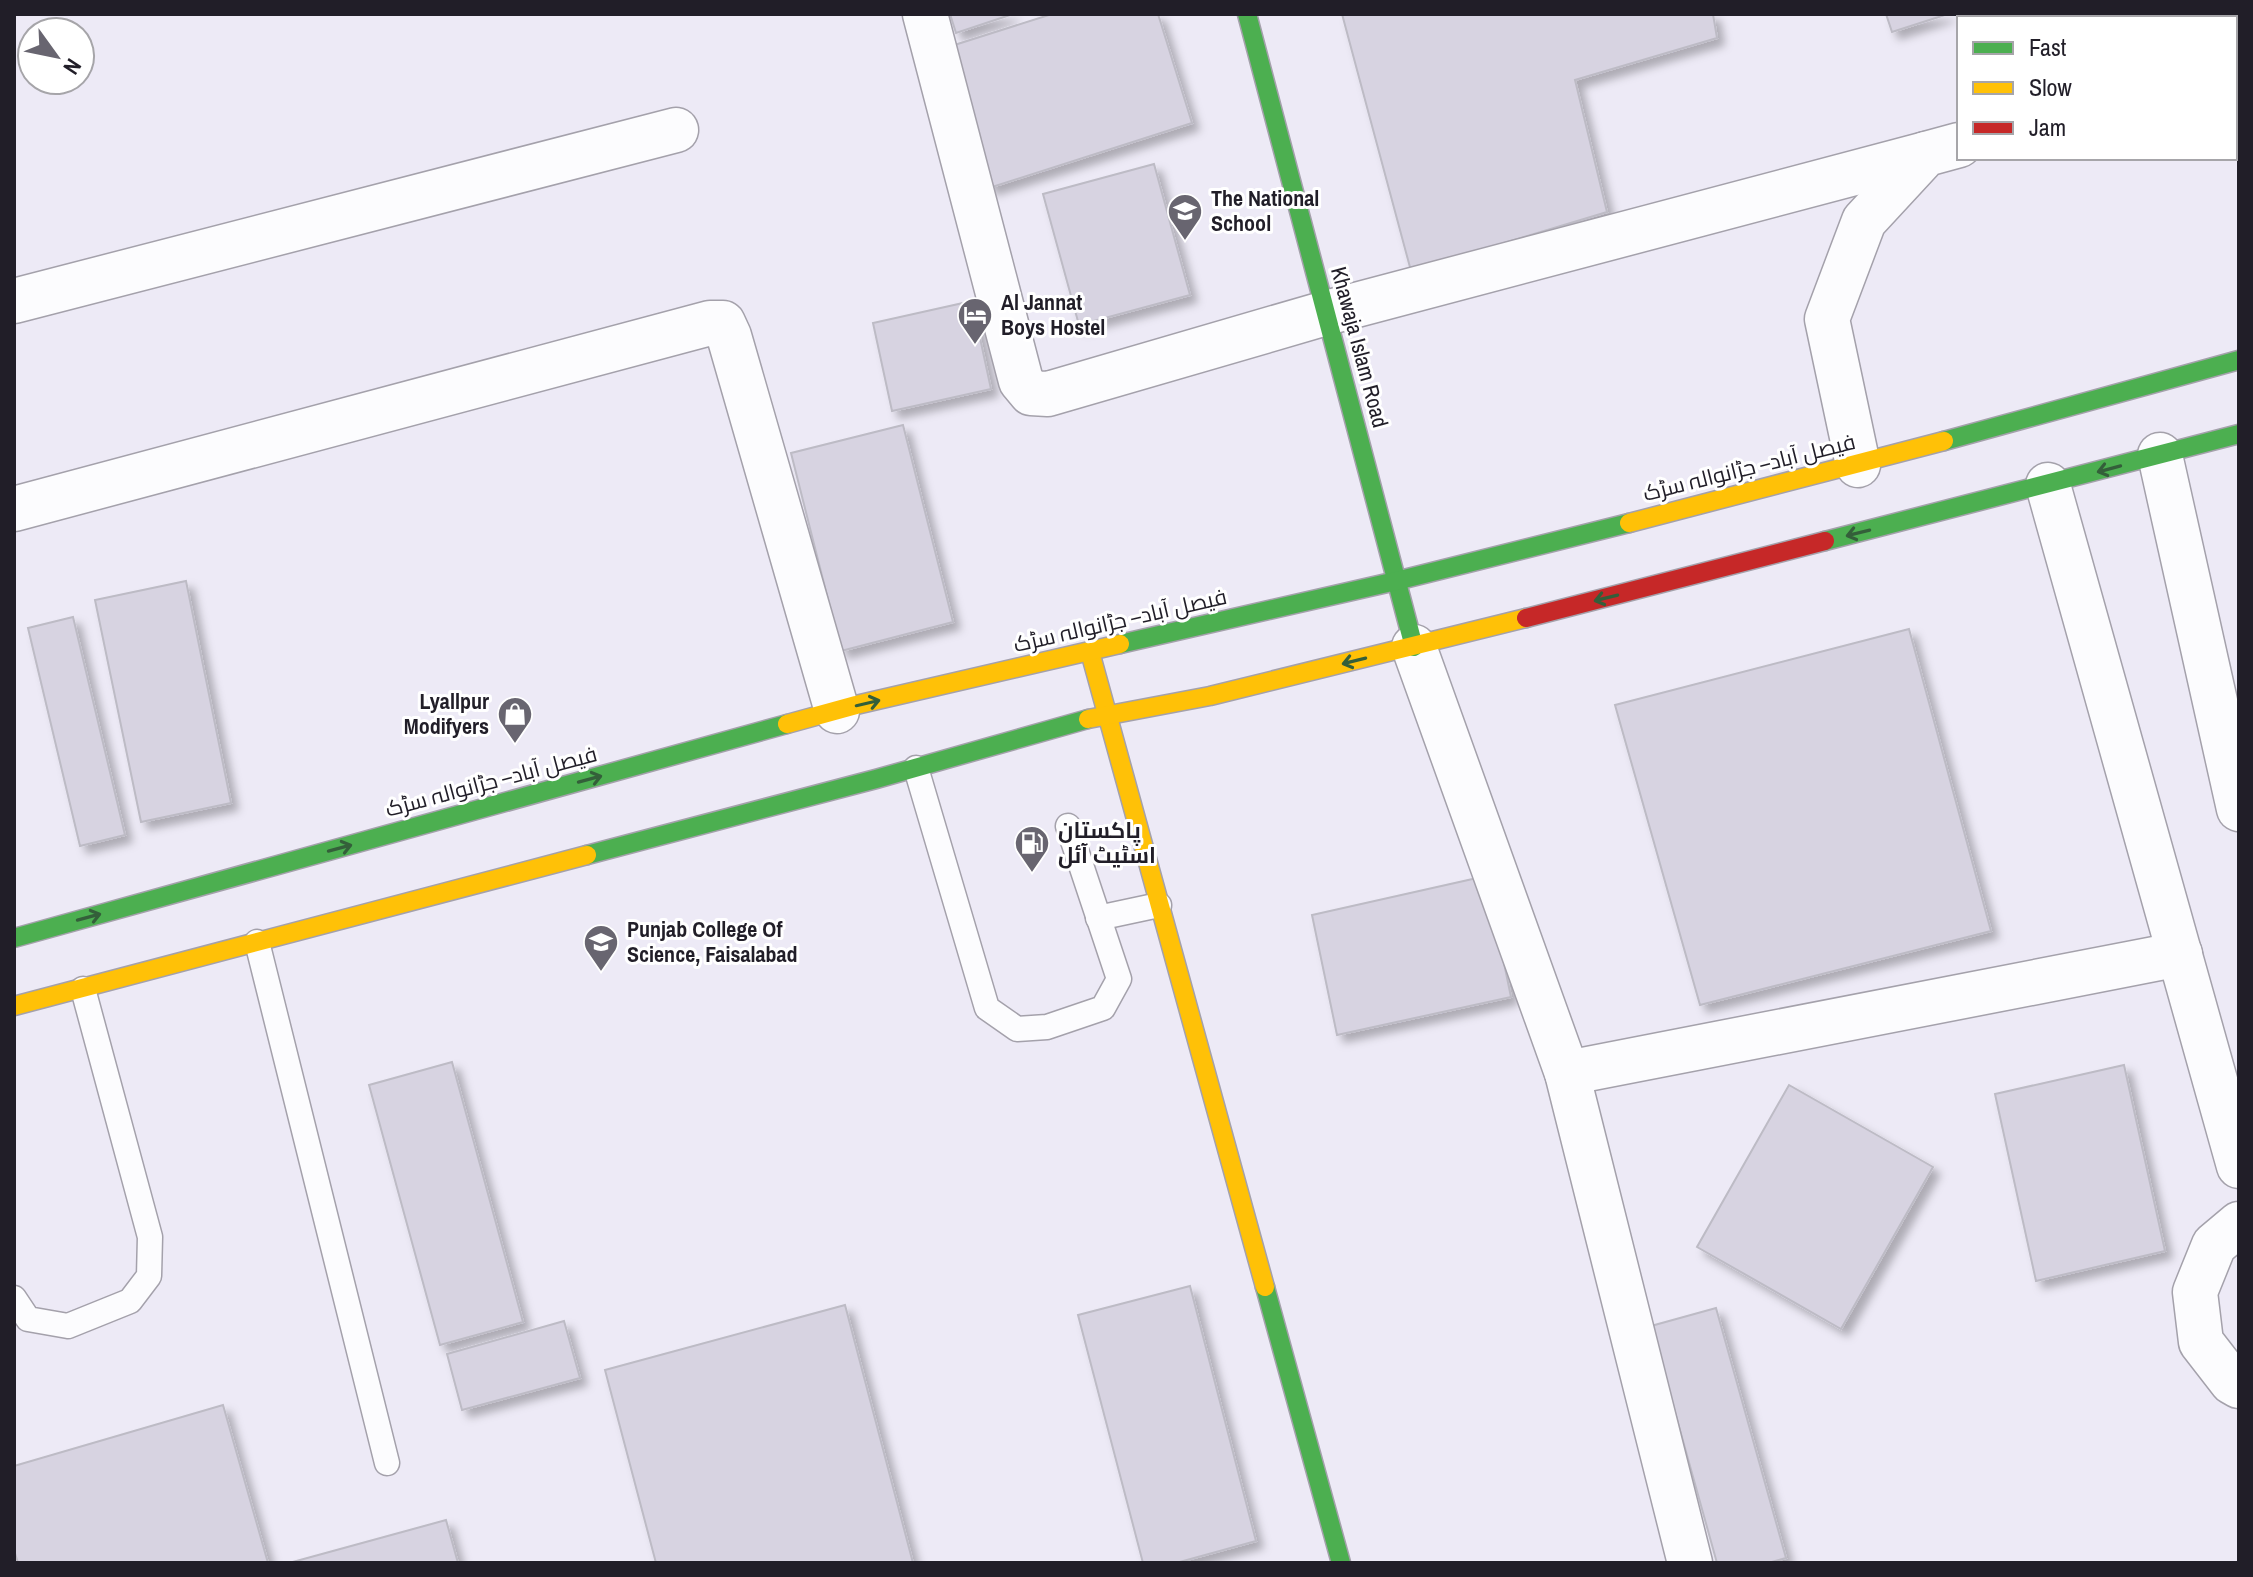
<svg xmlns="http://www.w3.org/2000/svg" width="2253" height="1577" viewBox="0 0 2253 1577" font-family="'Archivo Narrow',Cairo,sans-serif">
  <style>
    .building { fill: #d7d3e1; stroke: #bdbbc5; stroke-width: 2; filter: url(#shadow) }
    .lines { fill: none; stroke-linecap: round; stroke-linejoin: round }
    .lane-casing { stroke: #a4a1ab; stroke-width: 27 }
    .street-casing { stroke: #a4a1ab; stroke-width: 47 }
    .fast-casing { stroke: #a4a1ab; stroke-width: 21 }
    .slow-casing { stroke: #a4a1ab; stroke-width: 21 }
    .jam-casing { stroke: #a4a1ab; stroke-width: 21 }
    .lane { stroke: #fcfcfe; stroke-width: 24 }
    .street { stroke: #fcfcfe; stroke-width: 44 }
    .fast { stroke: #4caf50; stroke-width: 18 }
    .slow { stroke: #ffc107; stroke-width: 18 }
    .jam { stroke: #c62828; stroke-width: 18 }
    .oneway { stroke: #345f3a }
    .labels { text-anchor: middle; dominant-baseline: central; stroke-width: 6; stroke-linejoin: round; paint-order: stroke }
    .poi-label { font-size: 22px; font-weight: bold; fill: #211e28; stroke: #fff; text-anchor: start }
    .street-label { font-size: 22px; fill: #211e28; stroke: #fff }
  </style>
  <defs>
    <filter id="shadow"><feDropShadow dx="7" dy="7" stdDeviation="4" flood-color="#0004"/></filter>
  </defs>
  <rect width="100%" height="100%" fill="#edeaf6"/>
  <!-- building -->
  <g class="building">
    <path d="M950,14H1013L956,33Z"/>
    <path d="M1052,14H1158L1192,123L989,188L945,48Z"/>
    <path d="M1342,14H1713L1717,38L1575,80L1607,212L1411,271Z"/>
    <path d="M1886,14H1948L1892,32Z"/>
    <path d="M1154,164L1190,295L1079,325L1043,194Z"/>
    <path d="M972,301L991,389L892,411L873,323Z"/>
    <path d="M903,425L953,622L841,651L791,453Z"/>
    <path d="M186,581L231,803L141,822L95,600Z"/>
    <path d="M73,617L125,835L80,846L28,628Z"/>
    <path d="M1909,629L1991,931L1700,1005L1615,705Z"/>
    <path d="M1486,876L1511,997L1337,1035L1312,915Z"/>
    <path d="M452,1062L523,1322L440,1345L369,1085Z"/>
    <path d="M2124,1065L2165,1251L2036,1281L1995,1094Z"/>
    <path d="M1789,1085L1933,1167L1841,1329L1697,1247Z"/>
    <path d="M1190,1286L1256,1541L1176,1563H1143L1078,1315Z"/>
    <path d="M845,1305L913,1563H656L605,1370Z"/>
    <path d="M1716,1308L1786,1558L1768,1563H1717L1651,1326Z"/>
    <path d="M564,1321L580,1378L462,1410L447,1354Z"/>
    <path d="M223,1405L268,1563H18L14,1550V1466Z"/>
    <path d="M446,1520L458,1563H289Z"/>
  </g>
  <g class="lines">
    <!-- lane casing -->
    <g class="lane-casing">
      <g id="lane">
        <path d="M916,768L987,1008L1017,1029L1047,1027L1103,1008L1119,979L1068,826"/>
        <path d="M1098,918L1159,905"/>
        <path d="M257,942L387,1463"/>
        <path d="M14,1298L28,1319L68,1326L130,1301L149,1276L150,1237L83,989"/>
      </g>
    </g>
    <!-- street casing -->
    <g class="street-casing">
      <g id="street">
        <path d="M925,14L1021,381L1031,393L1048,394L1326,313L1926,154"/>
        <path d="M2235,71L2239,70"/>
        <path d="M14,301L676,130"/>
        <path d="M2160,455L2239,809"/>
        <path d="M1858,465L1827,319L1864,221L1926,154L1959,145"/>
        <path d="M2048,485L2239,1166"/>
        <path d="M14,509L710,323H723L729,336L837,711"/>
        <path d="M1414,647L1567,1073L1690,1563"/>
        <path d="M1567,1073L2180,954"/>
        <path d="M2239,1224L2214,1245L2195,1292L2201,1342L2232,1382L2239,1386"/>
      </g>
    </g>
    <!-- fast casing -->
    <g class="fast-casing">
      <g id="fast">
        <path d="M1247,14L1414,647"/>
        <path d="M1944,441L2239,360"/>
        <path d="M1825,541L2239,434"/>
        <path d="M1120,644L1396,581L1629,523"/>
        <path d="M587,855L876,779L1088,719"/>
        <path d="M14,938L787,724"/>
        <path d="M1265,1287L1341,1563"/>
      </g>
    </g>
    <!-- slow casing -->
    <g class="slow-casing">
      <g id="slow">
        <path d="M1629,523L1944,441"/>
        <path d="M1090,652L1265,1287"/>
        <path d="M1088,719L1210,696L1526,618"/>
        <path d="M787,724L856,705L1120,644"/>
        <path d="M14,1006L587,855"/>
      </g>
    </g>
    <!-- jam casing -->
    <g class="jam-casing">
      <path id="jam" d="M1526,618L1825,541"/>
    </g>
    <!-- lane -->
    <use href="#lane" class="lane"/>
    <!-- street -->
    <use href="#street" class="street"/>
    <!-- fast -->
    <use href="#fast" class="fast"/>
    <!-- slow -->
    <use href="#slow" class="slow"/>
    <!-- jam -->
    <use href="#jam" class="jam"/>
  </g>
  <!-- one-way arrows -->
  <defs><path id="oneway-shaft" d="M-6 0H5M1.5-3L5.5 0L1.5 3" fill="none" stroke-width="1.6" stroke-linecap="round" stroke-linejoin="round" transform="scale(2)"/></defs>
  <g class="oneway">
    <use href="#oneway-shaft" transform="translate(2109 469) rotate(165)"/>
    <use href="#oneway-shaft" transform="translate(1858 533) rotate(166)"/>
    <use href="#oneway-shaft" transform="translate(1606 598) rotate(166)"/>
    <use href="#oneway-shaft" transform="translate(1354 661) rotate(166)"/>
    <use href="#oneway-shaft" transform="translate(868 703) rotate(-13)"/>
    <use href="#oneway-shaft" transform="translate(590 779) rotate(-15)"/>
    <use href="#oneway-shaft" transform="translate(340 848) rotate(-15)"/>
    <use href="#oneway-shaft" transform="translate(89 917) rotate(-15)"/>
  </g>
  <!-- icons -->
  <defs>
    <g id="school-pin" transform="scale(1.8)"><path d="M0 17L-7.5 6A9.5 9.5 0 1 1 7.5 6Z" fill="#686570" stroke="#fff"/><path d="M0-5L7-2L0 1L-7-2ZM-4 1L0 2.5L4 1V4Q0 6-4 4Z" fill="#fff"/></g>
    <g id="hotel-pin" transform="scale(1.8)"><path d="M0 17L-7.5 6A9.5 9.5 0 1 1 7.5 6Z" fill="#686570" stroke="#fff"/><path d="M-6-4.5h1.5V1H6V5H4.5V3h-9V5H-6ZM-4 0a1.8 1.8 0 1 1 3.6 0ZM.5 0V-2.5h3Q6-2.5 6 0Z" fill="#fff"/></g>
    <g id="shop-pin" transform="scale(1.8)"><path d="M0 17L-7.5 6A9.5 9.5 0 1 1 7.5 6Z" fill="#686570" stroke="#fff"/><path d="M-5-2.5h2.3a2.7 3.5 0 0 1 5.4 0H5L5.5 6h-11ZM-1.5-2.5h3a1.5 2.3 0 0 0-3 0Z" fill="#fff"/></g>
    <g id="fuel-pin" transform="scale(1.8)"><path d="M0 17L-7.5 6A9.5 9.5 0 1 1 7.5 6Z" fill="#686570" stroke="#fff"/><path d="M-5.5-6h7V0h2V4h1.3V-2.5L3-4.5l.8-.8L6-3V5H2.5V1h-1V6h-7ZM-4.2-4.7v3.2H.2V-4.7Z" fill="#fff"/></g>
  </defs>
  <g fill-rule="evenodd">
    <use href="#school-pin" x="1185" y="211"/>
    <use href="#hotel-pin" x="975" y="315"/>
    <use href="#shop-pin" x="515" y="714"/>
    <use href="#fuel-pin" x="1032" y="843"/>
    <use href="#school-pin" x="601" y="942"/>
  </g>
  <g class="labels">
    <!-- poi labels -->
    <g class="poi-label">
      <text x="1211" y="198">The National<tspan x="1211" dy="25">School</tspan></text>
      <text x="1001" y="302">Al Jannat<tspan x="1001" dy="25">Boys Hostel</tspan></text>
      <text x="489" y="701" text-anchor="end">Lyallpur<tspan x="489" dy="25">Modifyers</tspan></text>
      <text x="1058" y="830">پاکستان<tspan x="1058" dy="25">اسٹیٹ آئل</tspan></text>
      <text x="627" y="929">Punjab College Of<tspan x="627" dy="25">Science, Faisalabad</tspan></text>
    </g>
    <!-- street labels -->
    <g class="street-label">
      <text transform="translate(1360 347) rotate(75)">Khawaja Islam Road</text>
      <text transform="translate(1749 467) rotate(-14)">فیصل آباد– جڑانوالہ سڑک</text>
      <text transform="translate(1120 620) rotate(-13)">فیصل آباد– جڑانوالہ سڑک</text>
      <text transform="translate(491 781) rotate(-15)">فیصل آباد– جڑانوالہ سڑک</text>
    </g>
  </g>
  <!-- border -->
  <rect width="2253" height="1577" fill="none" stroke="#211e28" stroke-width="32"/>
  <!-- legend -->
  <rect x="1957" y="16" width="280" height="144" fill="#ffffff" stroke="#a6a5a9" stroke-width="2"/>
  <rect x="1973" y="42" width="40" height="12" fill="#4caf50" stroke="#a6a5a9" stroke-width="2"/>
  <text x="2029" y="56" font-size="24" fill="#211e28">Fast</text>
  <rect x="1973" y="82" width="40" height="12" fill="#ffc107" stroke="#a6a5a9" stroke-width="2"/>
  <text x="2029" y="96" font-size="24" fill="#211e28">Slow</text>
  <rect x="1973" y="122" width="40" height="12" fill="#c62828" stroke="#a6a5a9" stroke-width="2"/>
  <text x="2029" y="136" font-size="24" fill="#211e28">Jam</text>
  <!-- north arrow -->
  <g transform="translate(56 56) rotate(123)"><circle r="38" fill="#ffffff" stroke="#a6a5a9" stroke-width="2"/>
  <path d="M0-6L14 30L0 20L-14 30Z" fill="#686570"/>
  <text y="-12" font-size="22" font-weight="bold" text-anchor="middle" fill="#211e28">N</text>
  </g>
</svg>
